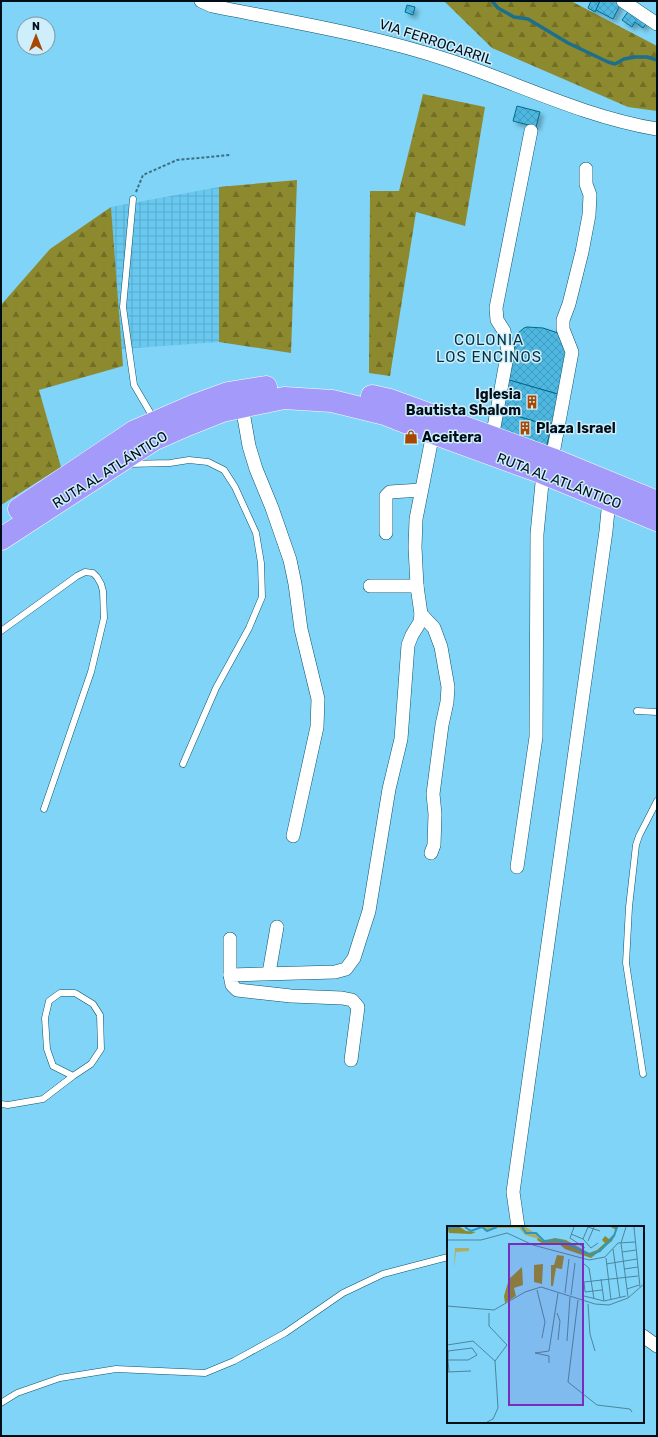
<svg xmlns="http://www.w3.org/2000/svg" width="658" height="1437" viewBox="0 0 658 1437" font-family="Rubik,sans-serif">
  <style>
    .industrial { fill: url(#industrial-grid) }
    .forest { fill: url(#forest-firs) }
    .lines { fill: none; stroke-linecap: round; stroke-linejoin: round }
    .stream { stroke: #1d6f8e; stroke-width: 3.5 }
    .building { fill: url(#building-cross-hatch); stroke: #006b8b; filter: url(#shadow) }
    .lane-casing { stroke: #0b546c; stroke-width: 7 }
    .street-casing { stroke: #0b546c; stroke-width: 14 }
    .highway-casing { stroke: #fff; stroke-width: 23 }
    .path { stroke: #3e6e84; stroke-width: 2; stroke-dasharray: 3 2; stroke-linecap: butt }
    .lane { stroke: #fff; stroke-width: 6 }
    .street { stroke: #fff; stroke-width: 13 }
    .highway { stroke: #a39afa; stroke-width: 22 }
    .labels { text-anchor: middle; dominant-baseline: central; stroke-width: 3; stroke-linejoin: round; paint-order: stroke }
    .street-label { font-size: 14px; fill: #000e18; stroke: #ceeefc }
    .poi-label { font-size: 14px; font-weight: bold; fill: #000e18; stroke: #ceeefc; text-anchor: start }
    .neighbourhood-label { font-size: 15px; letter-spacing: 1px; fill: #003243; stroke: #ceeefc }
    .inset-river { fill: none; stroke: #2a99c1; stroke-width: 2 }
    .inset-road { fill: none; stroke: #4d859e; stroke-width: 1 }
    .view { fill: #7b2cbf; fill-opacity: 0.15; stroke: #7b2cbf; stroke-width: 2 }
    .inset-edge { fill: none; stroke: #000e18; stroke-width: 2 }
  </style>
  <defs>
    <pattern id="industrial-grid" width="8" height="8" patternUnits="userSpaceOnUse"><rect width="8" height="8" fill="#69c8ef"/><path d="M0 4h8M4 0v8" fill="none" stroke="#59abcc"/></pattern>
    <pattern id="forest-firs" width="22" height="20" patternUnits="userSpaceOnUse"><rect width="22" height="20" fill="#8d892e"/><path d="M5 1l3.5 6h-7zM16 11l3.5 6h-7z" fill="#716e26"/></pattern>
    <pattern id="building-cross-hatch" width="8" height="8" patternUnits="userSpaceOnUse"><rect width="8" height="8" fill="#4eb7df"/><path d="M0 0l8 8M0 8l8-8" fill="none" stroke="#429cbf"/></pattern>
    <filter id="shadow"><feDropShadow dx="3.5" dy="3.5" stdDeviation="2" flood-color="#0004"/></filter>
  </defs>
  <rect width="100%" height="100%" fill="#80d4f7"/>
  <!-- industrial -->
  <path class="industrial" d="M219,187V342L121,349L111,207Z"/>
  <!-- forest -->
  <g class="forest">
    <path d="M444,1H571L657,46V111L628,107L492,48Z"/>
    <path d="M423,94L485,107L465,226L416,212L390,376L369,373L370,191H399Z"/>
    <path d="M297,180L291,353L219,342V187Z"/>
    <path d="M111,207L123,366L39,390L61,467L1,505V305L50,249Z"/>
  </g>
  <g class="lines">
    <!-- stream -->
    <path class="stream" d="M492,1L498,8L514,17L528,19L568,43L608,62L615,64L624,59L635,57H647L657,60"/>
  </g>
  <!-- building -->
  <g class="building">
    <path d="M591,1H600L595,12L588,8Z"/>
    <path d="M600,1H622L613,19L596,10Z"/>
    <path d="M407,5L415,7L413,15L405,12Z"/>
    <path d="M630,9L648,21L643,28L635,22L632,27L622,20Z"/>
    <path d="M517,106L540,112L536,127L513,121Z"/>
    <path d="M527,327L543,328L558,333L569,358L561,395L509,380L517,334L524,328Z"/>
    <path d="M509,380L561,395L552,424L540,423L527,419L513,415L503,408Z"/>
    <path d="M503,408L513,415L527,419L540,423L552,424L546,448L499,432Z"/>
  </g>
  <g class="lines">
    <!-- lane casing -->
    <g class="lane-casing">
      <g id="lane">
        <path d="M133,199L123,307L134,385L154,419"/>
        <path d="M128,464L170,463L189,460L208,462L224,470L235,487L256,533L261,563L262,597L249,628L216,688L183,764"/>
        <path d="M1,631L77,576L85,572L93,573L97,577L101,584L103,591L104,618L91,672L44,809"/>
        <path d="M637,711L657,712"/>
        <path d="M643,1074L626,963L629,907L636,845L639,836L657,801"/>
        <path d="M1,1104L8,1105L43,1099L73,1076L91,1064L101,1049L100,1015L93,1004L75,993H60L49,1001L45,1018L47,1049L53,1066L73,1076"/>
        <path d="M1,1403L17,1393L60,1378L116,1369L205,1373L234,1361L285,1333L343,1293L383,1274L448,1257"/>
      </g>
    </g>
    <!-- street casing -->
    <g class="street-casing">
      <g id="street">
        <path d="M201,1L212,6C292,22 373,35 451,61C519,84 585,117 657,129"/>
        <path d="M623,1L657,24"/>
        <path d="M242,406L249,446L256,469L272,508L290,560L295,584L301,629L318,699L317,727L293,836"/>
        <path d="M492,438L508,351L504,331L497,320L496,308L531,131"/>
        <path d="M552,459L572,352L563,329V320L569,304L582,252L589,215L590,195L586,184V169"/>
        <path d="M386,533V496L390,492L421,490"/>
        <path d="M370,586H417"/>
        <path d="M421,614L434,628L441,647L448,687L447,702L442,725L433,794L435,814L434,845L431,853"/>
        <path d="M517,867L536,737L537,534L543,473"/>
        <path d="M269,973L277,927"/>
        <path d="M230,975V939"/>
        <path d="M351,1060L358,1007L352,1000L342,998L291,996L237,990L232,985L230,975L335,972L346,969L354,958L369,911L389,789L401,739L408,645L412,635L420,622L421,614L417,586L415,547L416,519L433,433"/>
        <path d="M518,1227L513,1192L606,531L609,500"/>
        <path d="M643,1336L657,1346"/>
      </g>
    </g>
    <!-- highway casing -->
    <g class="highway-casing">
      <g id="highway">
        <path d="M372,396L390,400L552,459L657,502"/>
        <path d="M19,509L135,431L195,405L228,393L266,387"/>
        <path d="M1,539L153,440L187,425L222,411L284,398L332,401L385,414L433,433L543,473L657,520"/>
      </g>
    </g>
    <!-- path -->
    <path class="path" d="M136,192L143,175L177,160L230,155"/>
    <!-- lane -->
    <use href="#lane" class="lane"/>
    <!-- street -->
    <use href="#street" class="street"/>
    <!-- highway -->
    <use href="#highway" class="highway"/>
  </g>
  <!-- icons -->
  <defs>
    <g id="building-bare" transform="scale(1.08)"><path d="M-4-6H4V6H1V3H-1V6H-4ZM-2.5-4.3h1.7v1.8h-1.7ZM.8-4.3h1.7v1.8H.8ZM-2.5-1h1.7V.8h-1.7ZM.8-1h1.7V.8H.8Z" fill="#a84700" stroke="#ceeefc" stroke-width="2.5" paint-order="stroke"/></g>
    <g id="shop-bare" transform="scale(1.08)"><path d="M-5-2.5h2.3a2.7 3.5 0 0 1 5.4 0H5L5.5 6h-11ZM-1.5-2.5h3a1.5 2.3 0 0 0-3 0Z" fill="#a84700" stroke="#ceeefc" stroke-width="2.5" paint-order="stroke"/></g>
  </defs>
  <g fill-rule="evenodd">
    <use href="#building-bare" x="532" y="402"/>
    <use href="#building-bare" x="525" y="428"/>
    <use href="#shop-bare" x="411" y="437"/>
  </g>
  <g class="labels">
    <!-- street labels -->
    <g class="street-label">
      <text transform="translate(436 42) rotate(18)">VIA FERROCARRIL</text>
      <text transform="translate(110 470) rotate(-32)">RUTA AL ATLÁNTICO</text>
      <text transform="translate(559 481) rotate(21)">RUTA AL ATLÁNTICO</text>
    </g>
    <!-- poi labels -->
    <g class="poi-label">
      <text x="521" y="394" text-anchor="end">Iglesia<tspan x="521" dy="16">Bautista Shalom</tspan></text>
      <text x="536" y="428">Plaza Israel</text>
      <text x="422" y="437">Aceitera</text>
    </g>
    <!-- neighbourhood labels -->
    <g class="neighbourhood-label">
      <text x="489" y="340">COLONIA<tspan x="489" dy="17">LOS ENCINOS</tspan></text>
    </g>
  </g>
  <!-- overview -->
  <g transform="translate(447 1226)">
    <rect width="197" height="197" fill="#80d4f7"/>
    <path d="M35,1H79L99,15L78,9L72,2H50L38,5ZM8,22H22V25L9,26L7,43Z" fill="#afad62"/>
    <path d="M0,1H13L19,5L29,6L24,8L2,7ZM164,1H171L165,15L144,32L118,23L111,17L96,18L90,14L91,12L96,15L108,12L119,14L142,27L150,24L158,17L155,14L158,10L162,13L168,7L169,4ZM110,29L117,30L115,43L109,42L106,60H104V39H107ZM96,38L95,58L87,56V39ZM75,41L76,59L67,62L69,70L58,77L57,70L62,53Z" fill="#8d892e"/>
    <path class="inset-river" d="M18,1L24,5L35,1L40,5L50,1M75,1L79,7H89L97,15L112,14L144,29L153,25L167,10L170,1M0,2L13,1"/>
    <path class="inset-road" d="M127,1L123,12L138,22M141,1L153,5M179,1L174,17L181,71M187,1L193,61M124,8L136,13L144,22L151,17M136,13L141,1M0,14H34L60,7L86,19L142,34L158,31L171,17L188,16M141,15L147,1M166,23L173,72M175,26L189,24M159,32L164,74M137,38L142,42L147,73M159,38L190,33M177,43L191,41M154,53L157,75M180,63L192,59M90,64L98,96L95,112M155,64L138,66L137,56L191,50M118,67L122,33M124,69L128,37M137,70L157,75L179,70M131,74L121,156L150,179L183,183L185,186M141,78L143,108L148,125M0,80L47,84L78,66L94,61L148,78L162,79L181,72L197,58M42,87V100L60,119L48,135M110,87L113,95L111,114M120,115L123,71M0,119L26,115L48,135L51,182L46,193L40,196M1,134H21L30,129L25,122L1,125V134L2,146M102,137V130L88,127L102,125L111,67M0,146L24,145"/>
    <path class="view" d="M62,18H136V179H62Z"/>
    <rect width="197" height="197" class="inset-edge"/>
  </g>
  <!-- border -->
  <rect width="658" height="1437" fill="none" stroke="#000e18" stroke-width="4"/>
  <!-- north arrow -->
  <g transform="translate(36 36)"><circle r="19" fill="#ceeefc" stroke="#7c94a1"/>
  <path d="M0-3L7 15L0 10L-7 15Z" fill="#a84700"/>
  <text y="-6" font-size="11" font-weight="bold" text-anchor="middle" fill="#000e18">N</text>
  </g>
</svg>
